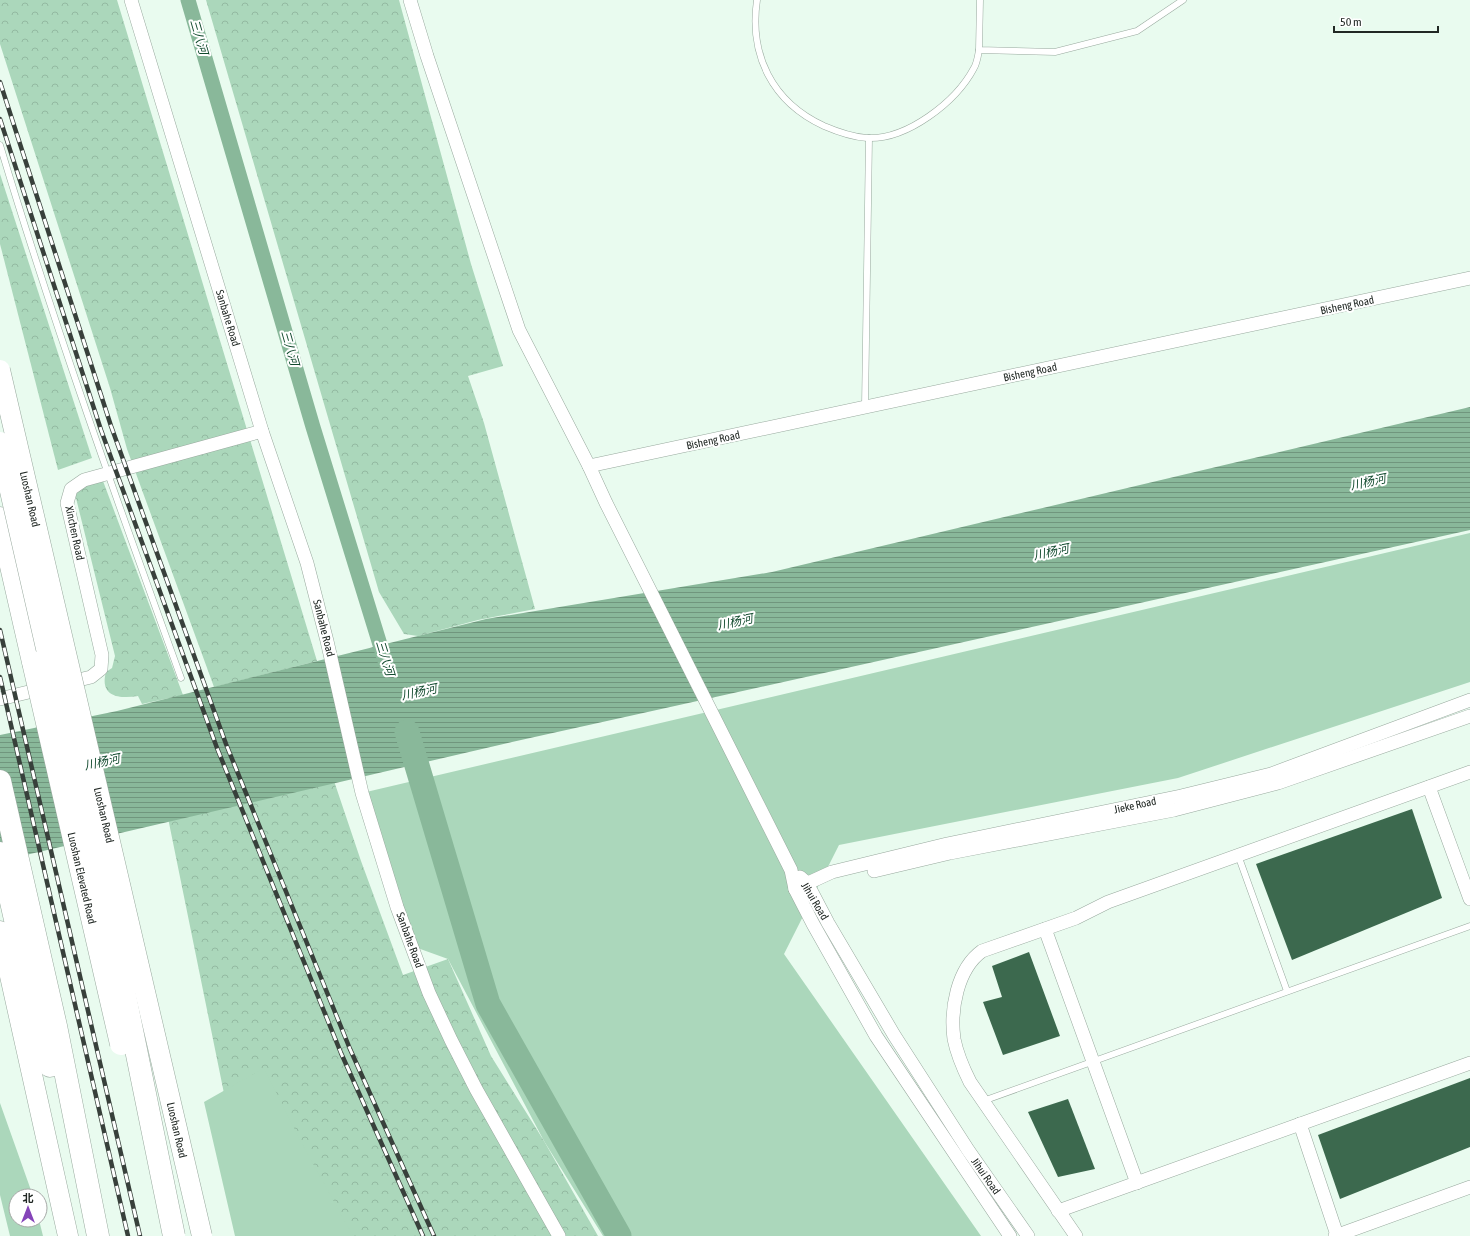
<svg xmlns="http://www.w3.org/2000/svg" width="1470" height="1236" viewBox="0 0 1470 1236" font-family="'Asap Condensed','Noto Sans SC',sans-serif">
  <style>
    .forest { fill: url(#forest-crowns) }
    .park { fill: #abd7bb }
    .water { fill: url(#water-rules) }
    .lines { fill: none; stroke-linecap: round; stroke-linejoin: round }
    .canal { stroke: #89b89a; stroke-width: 15 }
    .river { stroke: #89b89a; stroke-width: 25 }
    .building { fill: #3c694e }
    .lane-casing { stroke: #98a99e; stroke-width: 7 }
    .street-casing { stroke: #98a99e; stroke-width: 14 }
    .primary-casing { stroke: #98a99e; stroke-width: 21 }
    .highway-casing { stroke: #98a99e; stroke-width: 23 }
    .lane { stroke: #fff; stroke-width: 6 }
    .street { stroke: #fff; stroke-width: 13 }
    .primary { stroke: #fff; stroke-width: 20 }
    .highway { stroke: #fff; stroke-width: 22 }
    .rail-casing { stroke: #38403b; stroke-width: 4.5 }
    .rail { stroke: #fff; stroke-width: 3; stroke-dasharray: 9; stroke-linecap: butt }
    .primary-bridge-casing { stroke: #98a99e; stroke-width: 21; stroke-linecap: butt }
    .highway-bridge-casing { stroke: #98a99e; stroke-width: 23; stroke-linecap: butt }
    .primary-bridge { stroke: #fff; stroke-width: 20 }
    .highway-bridge { stroke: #fff; stroke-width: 22 }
    .labels { text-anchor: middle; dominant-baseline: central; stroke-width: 4; stroke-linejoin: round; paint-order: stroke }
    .street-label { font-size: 11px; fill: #212824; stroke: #fff }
    .water-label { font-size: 12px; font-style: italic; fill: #10492d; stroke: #fff }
  </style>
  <defs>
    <pattern id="forest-crowns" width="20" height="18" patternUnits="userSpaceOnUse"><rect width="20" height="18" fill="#abd7bb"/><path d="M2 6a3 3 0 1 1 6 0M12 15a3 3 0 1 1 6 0" fill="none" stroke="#93b9a1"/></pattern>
    <pattern id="water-rules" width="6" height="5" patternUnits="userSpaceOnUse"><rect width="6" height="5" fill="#89b89a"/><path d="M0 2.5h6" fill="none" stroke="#70967d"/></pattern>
  </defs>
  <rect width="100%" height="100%" fill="#e9fbef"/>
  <!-- forest -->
  <g class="forest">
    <path d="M0,0H117L317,661L214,687L127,449L110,388L0,44Z"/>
    <path d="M206,0H399L471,264L503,366L468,376L484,423L535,609L478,620L418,636L404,634L379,592Z"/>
    <path d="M0,174L92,458L58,470L0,244Z"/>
    <path d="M103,481L183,695L142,704L138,696C120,699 99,697 106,672L112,668L115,656L75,494L84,487Z"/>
    <path d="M332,775L361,861L403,975L448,959L491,1056L544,1141L598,1236H253L168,818Z"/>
  </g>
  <!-- park -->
  <g class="park">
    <path d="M1470,533V682L1178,778L839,845L784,954L981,1236H603L544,1141L448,959L412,946L362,793Z"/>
    <path d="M264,1068L300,1140L353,1236H235L204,1102Z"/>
    <path d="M0,1103L33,1196H16V1220H39L43,1236H10L0,1195Z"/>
  </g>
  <!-- water -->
  <path class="water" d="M1470,407V530L512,742L0,861V735L117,711L486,619L772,572Z"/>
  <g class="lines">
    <!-- canal -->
    <path class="canal" d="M188,0L313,427L386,664"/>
    <!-- river -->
    <path class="river" d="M407,732L488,1004L619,1236"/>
  </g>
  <!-- building -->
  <g class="building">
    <path d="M1412,809L1442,898L1292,960L1256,864Z"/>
    <path d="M1029,952L1060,1036L1003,1055L983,1002L1002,997L992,966Z"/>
    <path d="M1470,1078V1147L1340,1199L1318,1135Z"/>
    <path d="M1068,1099L1095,1169L1058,1177L1028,1112Z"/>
  </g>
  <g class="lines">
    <!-- lane casing -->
    <g class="lane-casing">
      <g id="lane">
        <path d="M757,0C749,55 772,102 824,126C838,132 852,137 867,138C907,140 956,102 974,68C977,63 978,56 979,50"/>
        <path d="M980,0L979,50L1055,52L1137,31L1183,0"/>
        <path d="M0,145C54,325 117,501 181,678"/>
        <path d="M865,407L869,138"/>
        <path d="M1238,855L1287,991"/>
        <path d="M983,1101L1470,926"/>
      </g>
    </g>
    <!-- street casing -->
    <g class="street-casing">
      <g id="street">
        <path d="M131,0L262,431L307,563L327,641L362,793L397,907L429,993L451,1040L476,1089L559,1236"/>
        <path d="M410,0L427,56L519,330L589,466L606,503L791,870L795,889L813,924L876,1036L1010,1236"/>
        <path d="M589,466L1470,278"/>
        <path d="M66,683L91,677L101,669L102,655L67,503L71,489L84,480L262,431"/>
        <path d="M0,699L45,688"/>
        <path d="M1429,787L1470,899"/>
        <path d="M874,871L950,853L1174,810L1278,783L1470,716"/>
        <path d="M800,877L807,883L828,923L894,1035L968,1150L1028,1236"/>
        <path d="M795,889L832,872L947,844L1181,796L1271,774L1470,700"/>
        <path d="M1045,929L1137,1183"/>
        <path d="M1300,1124L1337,1235"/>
        <path d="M1058,1211L1470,1063"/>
        <path d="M1076,1236L970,1082C963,1068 957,1054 954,1039C950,1010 957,969 982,951L1076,918L1108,902L1470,772"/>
        <path d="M1335,1236L1470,1187"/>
      </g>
    </g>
    <!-- primary casing -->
    <g class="primary-casing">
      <path id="primary" d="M0,931L68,1236"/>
    </g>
    <!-- highway casing -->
    <g class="highway-casing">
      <g id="highway">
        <path d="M0,518L33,662"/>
        <path d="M0,781L56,1026L98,1236"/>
        <path d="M0,853L40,1030L50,1066"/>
      </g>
    </g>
    <!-- lane -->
    <use href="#lane" class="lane"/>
    <!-- street -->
    <use href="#street" class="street"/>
    <!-- primary -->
    <use href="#primary" class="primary"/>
    <!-- highway -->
    <use href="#highway" class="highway"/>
    <!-- rail casing -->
    <g class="rail-casing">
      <g id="rail">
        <path d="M0,82L111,426L226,744L350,1049L434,1236"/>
        <path d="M0,119L101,430L217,748L341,1053L423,1236"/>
        <path d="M0,630L140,1236"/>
        <path d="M0,677L128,1236"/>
      </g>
    </g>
    <!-- rail -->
    <use href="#rail" class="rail"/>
    <!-- primary-bridge casing -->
    <g class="primary-bridge-casing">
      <path id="primary-bridge" d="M0,370L202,1236"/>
    </g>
    <!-- highway-bridge casing -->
    <g class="highway-bridge-casing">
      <g id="highway-bridge">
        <path d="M0,443L112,932L174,1236"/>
        <path d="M33,662L121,1044"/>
      </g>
    </g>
    <!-- primary-bridge -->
    <use href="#primary-bridge" class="primary-bridge"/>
    <!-- highway-bridge -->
    <use href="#highway-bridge" class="highway-bridge"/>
  </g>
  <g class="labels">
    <!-- street labels -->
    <g class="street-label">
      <text transform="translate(1347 305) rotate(-12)">Bisheng Road</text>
      <text transform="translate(228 318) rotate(73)">Sanbahe Road</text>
      <text transform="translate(1030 372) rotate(-12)">Bisheng Road</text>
      <text transform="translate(713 440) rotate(-12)">Bisheng Road</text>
      <text transform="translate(30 499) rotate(77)">Luoshan Road</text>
      <text transform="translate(75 533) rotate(78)">Xinchen Road</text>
      <text transform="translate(324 628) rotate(76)">Sanbahe Road</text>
      <text transform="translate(1135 805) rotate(-12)">Jieke Road</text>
      <text transform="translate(104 815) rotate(77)">Luoshan Road</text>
      <text transform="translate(82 878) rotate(77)">Luoshan Elevated Road</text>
      <text transform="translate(815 901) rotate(59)">Jihui Road</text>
      <text transform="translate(410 940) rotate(70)">Sanbahe Road</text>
      <text transform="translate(177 1130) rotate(77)">Luoshan Road</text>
      <text transform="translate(986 1176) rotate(55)">Jihui Road</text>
    </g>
    <!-- water labels -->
    <g class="water-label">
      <text transform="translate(199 37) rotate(74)">三八河</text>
      <text transform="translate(290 348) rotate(74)">三八河</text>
      <text transform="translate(1368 482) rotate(-12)">川杨河</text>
      <text transform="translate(1051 552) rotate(-12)">川杨河</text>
      <text transform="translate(735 622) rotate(-12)">川杨河</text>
      <text transform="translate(385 658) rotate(73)">三八河</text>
      <text transform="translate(419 692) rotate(-12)">川杨河</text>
      <text transform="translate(102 762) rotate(-12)">川杨河</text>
    </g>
  </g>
  <!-- north arrow -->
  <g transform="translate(28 1208)"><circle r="19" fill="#ffffff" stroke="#a6a9a7"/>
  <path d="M0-3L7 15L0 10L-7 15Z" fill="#8544b9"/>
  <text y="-6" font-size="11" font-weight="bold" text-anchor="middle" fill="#212824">北</text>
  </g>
  <!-- scale -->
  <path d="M1334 26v6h104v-6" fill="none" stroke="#212824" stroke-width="2"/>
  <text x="1340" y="26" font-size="12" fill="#212824" stroke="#ffffff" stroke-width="3" paint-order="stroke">50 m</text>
</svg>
